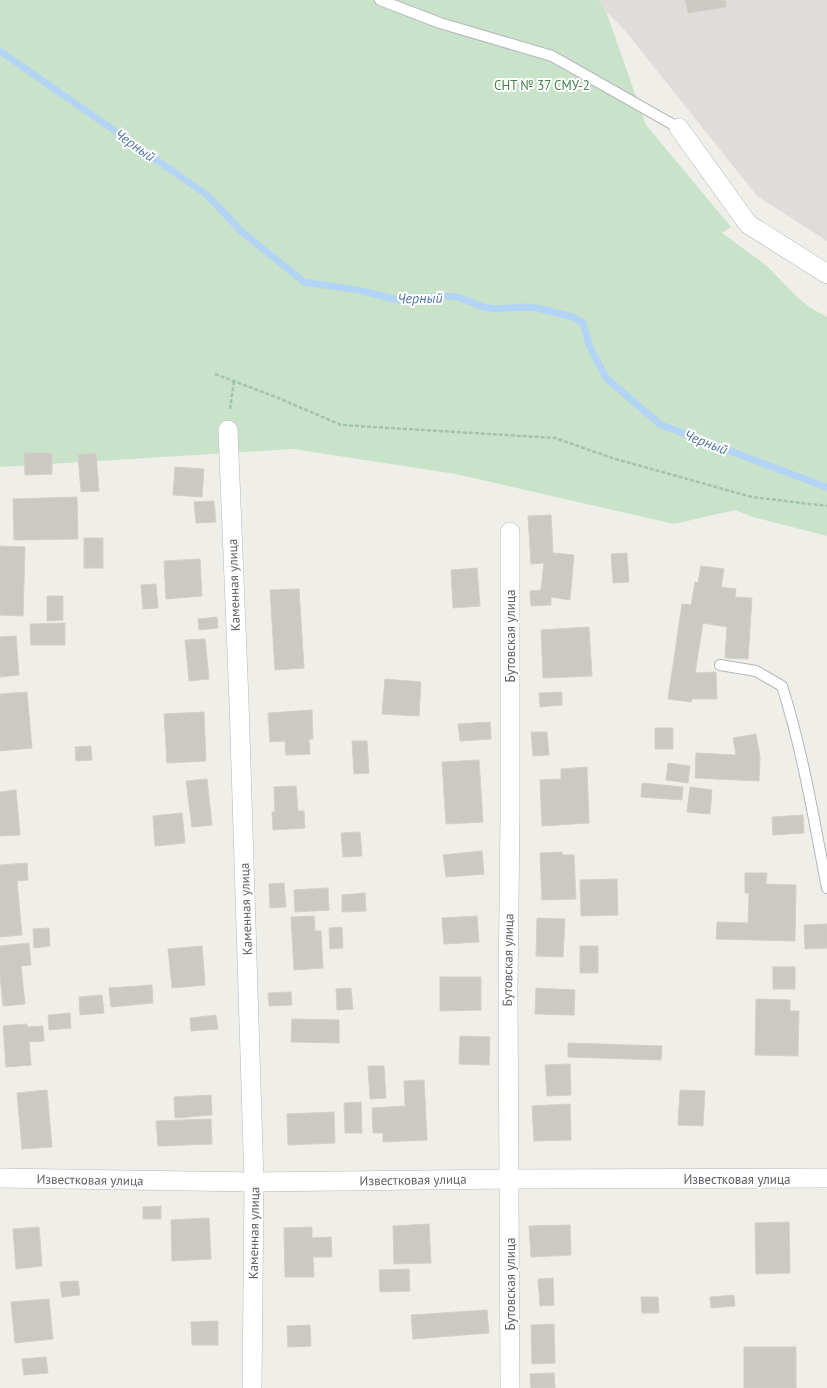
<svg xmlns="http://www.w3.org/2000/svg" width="827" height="1388" viewBox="0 0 827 1388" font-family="'PT Sans',sans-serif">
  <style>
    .industrial { fill: #dfddda }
    .green { fill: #c8e3ca }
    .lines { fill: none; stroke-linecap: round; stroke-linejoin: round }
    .stream { stroke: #b3d4f4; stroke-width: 7 }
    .building { fill: #cbc9c4; stroke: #d3d0c7 }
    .lane-casing { stroke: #b5b7bb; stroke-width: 12 }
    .street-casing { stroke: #b5b7bb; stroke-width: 20 }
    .path { stroke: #a2c3ae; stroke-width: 2.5; stroke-dasharray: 4 2; stroke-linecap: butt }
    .lane { stroke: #fff; stroke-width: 10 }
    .street { stroke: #fff; stroke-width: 19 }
    .labels { text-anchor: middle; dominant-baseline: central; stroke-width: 4; stroke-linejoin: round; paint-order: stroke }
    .park-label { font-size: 13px; fill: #428249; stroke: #fff }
    .street-label { font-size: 13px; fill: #5f6266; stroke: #fff }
    .water-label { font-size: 14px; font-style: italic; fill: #5175a5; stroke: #fff }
  </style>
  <rect width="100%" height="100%" fill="#efeee8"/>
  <!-- industrial -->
  <path class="industrial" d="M598,0H827V241L757,196L626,32L606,11Z"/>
  <!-- green -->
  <path class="green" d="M0,0H598L606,11L646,125L731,227L722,233L767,266L795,295L809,307L827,317V536L753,517L735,510L674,524L456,474L293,449L0,467Z"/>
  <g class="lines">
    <!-- stream -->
    <path class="stream" d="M0,51L207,195L242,232L304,282L358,290L394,299L407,301L418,298L445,296L458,297L483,307L496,309L524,307L537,308L573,317L583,323L589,345L606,378L661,425L826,487"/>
  </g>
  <!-- building -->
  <g class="building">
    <path d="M685,0H725L726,7L688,13Z"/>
    <path d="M24,453H52V474L25,475Z"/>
    <path d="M96,453L99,491L81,492L78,455Z"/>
    <path d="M175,467L204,469L202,497L173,495Z"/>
    <path d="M77,497L78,539L14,540L13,499Z"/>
    <path d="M214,501L216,522L196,523L194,502Z"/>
    <path d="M551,515L553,553L574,555L570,600L551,597V605L531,606L530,591L541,590L544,563L531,564L528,516Z"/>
    <rect x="84" y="538" width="19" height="30"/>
    <path d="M0,546L25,547L23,616L0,615Z"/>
    <path d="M627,553L629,582L613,583L611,554Z"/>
    <path d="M200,559L202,596L166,599L164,561Z"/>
    <path d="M701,566L724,569L721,587L736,589L735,597L752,598L748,659L725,658L727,627L703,623L695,673L716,672L717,699H692L691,702L668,699L682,604L691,605L695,582L698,583Z"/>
    <path d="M477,568L480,606L453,608L451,570Z"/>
    <path d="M156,584L158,608L143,609L141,585Z"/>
    <path d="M299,589L304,668L275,670L270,590Z"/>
    <path d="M47,596H63V620L47,621Z"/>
    <path d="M217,617L218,628L199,630L198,619Z"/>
    <path d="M65,623V645H31L30,624Z"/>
    <path d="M589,627L592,676L543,678L541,630Z"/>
    <path d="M16,636L19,675L0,677V637Z"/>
    <path d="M205,639L209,679L189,681L185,640Z"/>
    <path d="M385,679L421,682L419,716L382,714Z"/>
    <path d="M27,692L32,748L0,751V694Z"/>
    <path d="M562,692V705L540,707L539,693Z"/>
    <path d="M312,710L313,739H309L310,754L286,755L285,741L270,742L268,713Z"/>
    <path d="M204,712L206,761L167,763L164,714Z"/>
    <path d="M490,722L491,739L460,741L458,724Z"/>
    <rect x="655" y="728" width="18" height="21"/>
    <path d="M531,732H547L549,755L533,756Z"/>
    <path d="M756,734L760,757L759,781L695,778L696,753L736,755L733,738Z"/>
    <path d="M352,741H367L369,773L354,774Z"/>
    <path d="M91,746L92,760L76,761L75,747Z"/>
    <path d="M479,760L483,822L446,824L442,762Z"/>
    <path d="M668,763L690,766L688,783L666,780Z"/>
    <path d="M587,767L589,823L542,826L540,780L561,779V769Z"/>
    <path d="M207,779L212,825L192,827L186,781Z"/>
    <path d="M642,783L683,787L682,800L641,797Z"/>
    <path d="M296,786L298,811H304L305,828L273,830L272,812H275L274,787Z"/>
    <path d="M690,787L712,790L710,814L687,812Z"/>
    <path d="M16,790L20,835L0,836V792Z"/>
    <path d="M182,813L185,843L155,846L153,816Z"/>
    <path d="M803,815L804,833L773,835L772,817Z"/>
    <path d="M360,832L362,856L343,857L341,833Z"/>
    <path d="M482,851L484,874L446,877L443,855Z"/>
    <path d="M562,852V855H574L576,899L542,900L540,853Z"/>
    <path d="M27,863L28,880L17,881L22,935L0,937V865Z"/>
    <path d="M745,873H767L766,884L796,885L795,941L716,939L717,922L748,923L749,893H745Z"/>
    <path d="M617,879L618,915L581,916L580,880Z"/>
    <path d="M284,883L286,907L270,908L269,884Z"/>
    <path d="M328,888L329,910L295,912L294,890Z"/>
    <path d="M365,893L366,911L342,912V895Z"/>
    <path d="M314,916L315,931H321L323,968L294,970L291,917Z"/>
    <path d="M477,916L479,942L444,944L442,918Z"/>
    <path d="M537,918L565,919L563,957L536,956Z"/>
    <path d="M827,924V948L805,949L804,925Z"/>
    <path d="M342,927L343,948L330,949L329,928Z"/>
    <path d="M49,928L50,946L34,948L33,929Z"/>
    <path d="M29,943L31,965L21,966L25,1004L3,1006L0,975V946Z"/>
    <path d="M202,946L205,985L172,988L168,949Z"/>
    <rect x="580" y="946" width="18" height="27"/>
    <rect x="773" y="967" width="22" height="22"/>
    <path d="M440,977H481V1010L440,1011Z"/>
    <path d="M152,985L153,1003L111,1007L109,988Z"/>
    <path d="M351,988L353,1009L337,1010L336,989Z"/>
    <path d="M536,988L575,990L574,1015L535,1014Z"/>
    <path d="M291,992L292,1005L269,1006L268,993Z"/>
    <path d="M102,995L104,1013L80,1015L79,997Z"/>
    <path d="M756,999L790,1000V1011H799L798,1056L755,1055Z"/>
    <path d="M70,1013L71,1028L49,1030L48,1015Z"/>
    <path d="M216,1015L218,1029L191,1031L190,1018Z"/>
    <path d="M292,1019L339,1020V1043L291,1042Z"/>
    <path d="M27,1024V1027L43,1026L44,1041L29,1042L31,1065L6,1067L3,1026Z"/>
    <path d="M460,1036L490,1037L489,1065L459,1064Z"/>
    <path d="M568,1043L662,1046L661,1060L568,1057Z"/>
    <path d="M570,1064L571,1095L547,1096L545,1065Z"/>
    <path d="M368,1066H384L386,1098L370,1099Z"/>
    <path d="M424,1080L427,1140L383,1142V1133H373L372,1108L405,1106L404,1081Z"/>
    <path d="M47,1090L52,1147L22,1149L17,1093Z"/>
    <path d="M680,1090L705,1091L703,1126L678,1125Z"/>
    <path d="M211,1095L212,1115L175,1118L174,1097Z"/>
    <path d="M361,1102L362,1133H345L344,1103Z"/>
    <path d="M570,1104L571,1140L534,1141L532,1106Z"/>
    <path d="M334,1112L335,1143L288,1145L287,1114Z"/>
    <path d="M211,1119L212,1144L158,1146L156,1121Z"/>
    <path d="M161,1206V1219H143V1207Z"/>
    <path d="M209,1218L211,1259L172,1261L171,1220Z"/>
    <path d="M789,1222L790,1273L756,1274L755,1223Z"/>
    <path d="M429,1224L431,1263L394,1264L393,1226Z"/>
    <path d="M570,1225L571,1255L531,1257L529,1226Z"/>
    <path d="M39,1227L42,1266L16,1269L13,1229Z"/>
    <path d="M312,1227V1238L331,1237L332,1257H313L314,1277H285L284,1228Z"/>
    <path d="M409,1269L410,1291L380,1292L379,1270Z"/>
    <path d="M553,1278L554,1305L540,1306L538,1279Z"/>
    <path d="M78,1281L80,1295L62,1297L60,1282Z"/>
    <path d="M734,1295L735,1306L711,1308L710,1297Z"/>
    <path d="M641,1297H658L659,1313H642Z"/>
    <path d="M49,1299L53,1339L15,1343L11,1302Z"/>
    <path d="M487,1310L489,1333L413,1339L411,1315Z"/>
    <path d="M218,1321V1345H192L191,1322Z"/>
    <path d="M554,1324L555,1363L532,1364L531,1325Z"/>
    <path d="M310,1325L311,1346L288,1347L287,1326Z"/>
    <rect x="744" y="1347" width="52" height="41"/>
    <path d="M46,1357L48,1373L24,1375L22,1359Z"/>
    <path d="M554,1373L555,1388H531L530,1374Z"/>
  </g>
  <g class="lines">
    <!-- lane casing -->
    <g class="lane-casing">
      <g id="lane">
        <path d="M380,0L440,23L552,56L679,128"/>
        <path d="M720,665L756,671L782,686C803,752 814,820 827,888"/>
      </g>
    </g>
    <!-- street casing -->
    <g class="street-casing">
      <g id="street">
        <path d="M679,128L748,224L827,274"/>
        <path d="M228,430L239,702L254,1182L252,1388"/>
        <path d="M510,532V815L508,992L510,1388"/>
        <path d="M0,1178L254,1182L510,1179L827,1178"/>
      </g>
    </g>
    <!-- path -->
    <g class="path">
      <path d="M215,374L276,397L341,425L555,438L612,458L752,497L827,506"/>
      <path d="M230,409L234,381"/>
    </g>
    <!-- lane -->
    <use href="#lane" class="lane"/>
    <!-- street -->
    <use href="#street" class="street"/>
  </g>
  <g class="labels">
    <!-- park labels -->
    <g class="park-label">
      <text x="542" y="85">СНТ № 37 СМУ-2</text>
    </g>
    <!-- street labels -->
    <g class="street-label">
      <text transform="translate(234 585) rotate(-92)">Каменная улица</text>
      <text transform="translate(510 636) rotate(-90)">Бутовская улица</text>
      <text transform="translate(246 909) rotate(-92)">Каменная улица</text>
      <text transform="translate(508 960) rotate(-89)">Бутовская улица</text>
      <text x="737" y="1179">Известковая улица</text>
      <text transform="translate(90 1180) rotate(1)">Известковая улица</text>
      <text transform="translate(413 1180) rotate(-1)">Известковая улица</text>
      <text transform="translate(254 1233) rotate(-89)">Каменная улица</text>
      <text transform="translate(510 1284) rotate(-90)">Бутовская улица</text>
    </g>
    <!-- water labels -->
    <g class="water-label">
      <text transform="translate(135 145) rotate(35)">Черный</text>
      <text transform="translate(420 298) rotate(-1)">Черный</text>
      <text transform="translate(706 442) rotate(21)">Черный</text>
    </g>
  </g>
</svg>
